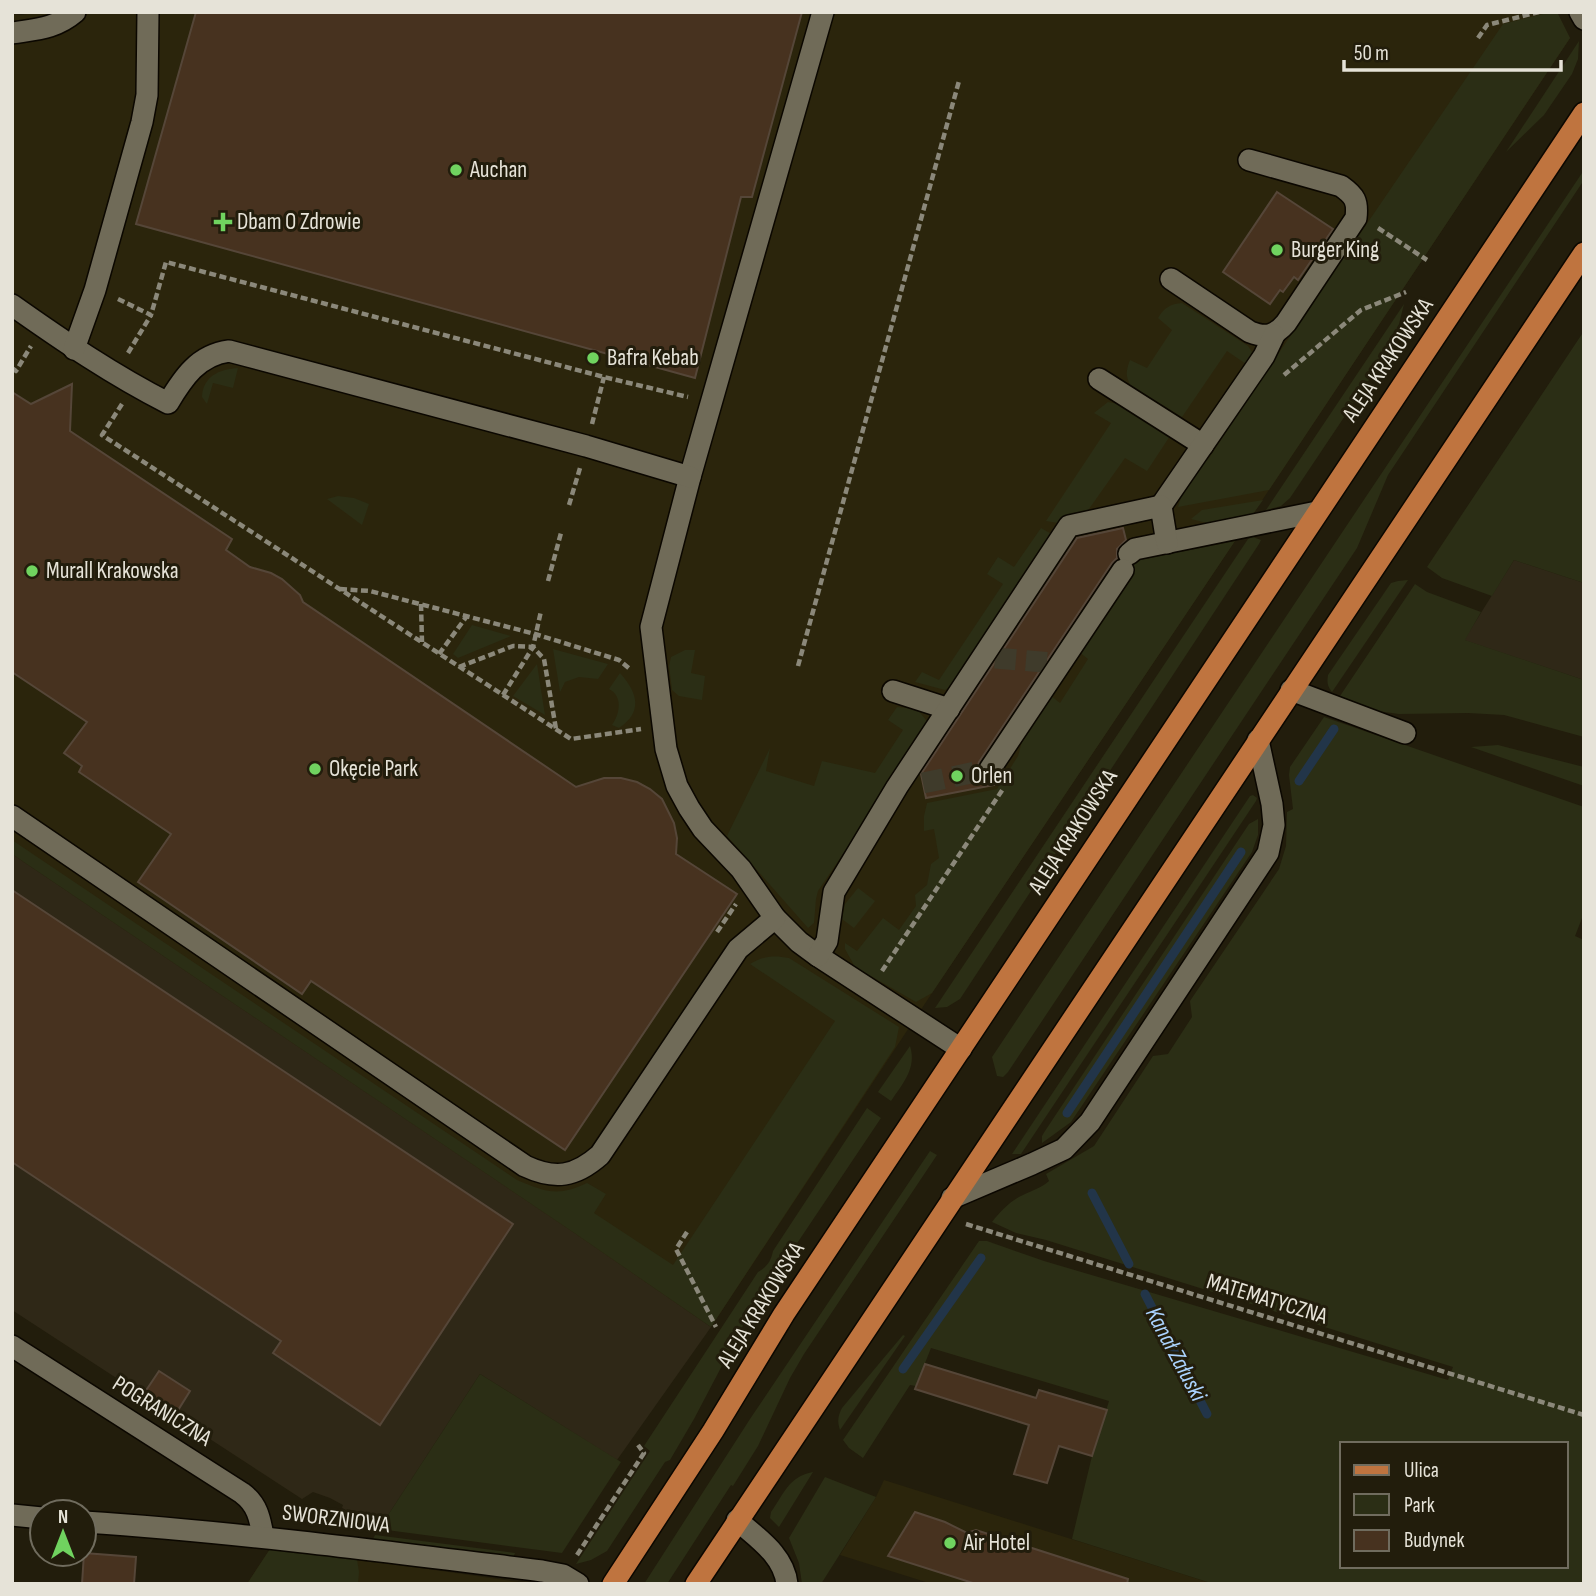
<svg xmlns="http://www.w3.org/2000/svg" width="1596" height="1596" viewBox="0 0 1596 1596" font-family="'Sofia Sans Condensed',sans-serif">
  <style>
    .built { fill: #2b250c }
    .industrial { fill: #2f2817 }
    .green { fill: #2b2e15; fill-rule: evenodd }
    .lines { fill: none; stroke-linecap: round; stroke-linejoin: round }
    .stream { stroke: #223549; stroke-width: 9 }
    .building { fill: #47321f; stroke: #554638; stroke-width: 2 }
    .minor-tunnel { stroke: #3f3b2b; stroke-width: 21; stroke-dasharray: 21 10; stroke-linecap: butt }
    .minor-casing { stroke: #0b0700; stroke-width: 24 }
    .major-casing { stroke: #0b0700; stroke-width: 24 }
    .path { stroke: #8b887a; stroke-width: 4.5; stroke-dasharray: 7 3.5; stroke-linecap: butt }
    .minor { stroke: #706b58; stroke-width: 21 }
    .major { stroke: #bf743f; stroke-width: 21 }
    .poi-dot { fill: #70d35f; stroke: #221d0c; stroke-width: 2.5 }
    .labels { text-anchor: middle; dominant-baseline: central; stroke-width: 6; stroke-linejoin: round; paint-order: stroke }
    .poi-label { font-size: 23px; fill: #e6e3d8; stroke: #221d0c; text-anchor: start }
    .street-label { font-size: 23px; fill: #e6e3d8; stroke: #221d0c }
    .water-label { font-size: 24px; font-style: italic; fill: #abd3fe; stroke: #221d0c }
  </style>
  <rect width="100%" height="100%" fill="#221d0c"/>
  <!-- built -->
  <g class="built">
    <path d="M39,12H1557L1570,38L1253,514L932,993L711,1327L12,854V14L21,15Z"/>
    <path d="M884,1480L1214,1584H932L840,1555L876,1497Z"/>
    <path d="M270,1549L357,1559L532,1584H247Z"/>
  </g>
  <!-- industrial -->
  <g class="industrial">
    <path d="M1514,560L1584,583V680L1464,640Z"/>
    <path d="M12,854L573,1232L711,1327L617,1460L480,1374L379,1529L342,1508L343,1505L330,1498L313,1492L302,1499L12,1310Z"/>
  </g>
  <!-- green -->
  <g class="green">
    <path d="M1551,12H1557L1570,38L1269,490L1178,507L1184,487L1194,472L1209,458L1274,360L1503,24Z"/>
    <path d="M1579,41L1578,59L1572,74L1544,115L1506,152Z"/>
    <path d="M1584,170V180L1388,475L1357,548L1008,1072L1003,1077L997,1076L992,1057Z"/>
    <path d="M1182,303L1248,346L1252,352L1246,364L1227,351L1182,417L1131,386C1125,376 1126,371 1130,360L1147,368L1172,330L1158,318C1164,308 1170,304 1182,303Z"/>
    <path d="M1404,304L1397,332L1379,365L1290,498L1281,506L1266,510Z"/>
    <path d="M1584,331V583L1514,560L1492,596L1442,578L1427,567Z"/>
    <path d="M238,368L233,388L213,383L207,404L202,397C203,376 220,369 238,368Z"/>
    <path d="M1108,402L1123,405L1170,436L1147,471L1125,458L1084,516L1058,523L1046,521L1111,423L1094,413Z"/>
    <path d="M338,496L354,498L369,504L362,525L327,499Z"/>
    <path d="M1263,500L1253,514L1207,523L1191,519L1202,510Z"/>
    <path d="M1041,528L1055,536L956,683L945,690L915,682L922,672L939,680L1003,584L987,574L998,557L1014,567Z"/>
    <path d="M1253,537L1261,540L1259,544L960,999L947,1007L935,1008L1248,539Z"/>
    <path d="M1235,541L932,993L916,1002L855,967L845,949V943L857,951L883,918L899,930L916,906L915,895L927,885L931,864L939,858L934,829L924,831V816L927,803L997,789L1018,756L1024,734L1050,695L1060,703L1088,659L1079,652L1134,561Z"/>
    <path d="M1408,580L1332,692C1327,686 1327,682 1328,675L1391,583L1398,581Z"/>
    <path d="M1415,584L1427,592L1481,612L1465,640L1584,680V737L1504,715L1468,713L1399,714L1377,711L1340,696Z"/>
    <path d="M472,625L511,636L458,658L453,654Z"/>
    <path d="M553,649L608,664L598,679L579,677L565,682L560,692Z"/>
    <path d="M685,650H695L691,673L705,676L702,700L679,696L672,690L669,666L671,657Z"/>
    <path d="M537,664L545,715L513,696Z"/>
    <path d="M620,673C638,693 643,712 619,728L612,725C620,714 623,696 609,689Z"/>
    <path d="M897,707L917,709L926,720L928,728L818,891L816,899L814,923L808,928L727,836L770,748L766,771L814,786L822,761L875,773L903,730L888,720Z"/>
    <path d="M1324,717L1584,807V913L1575,936L1584,940V1584H1214L1072,1539L1092,1456L1109,1401L931,1348L916,1386L910,1385L863,1458L849,1448L843,1440L979,1241H987L1044,1261L1448,1380L1453,1367L1046,1240L1016,1233L992,1222C1001,1211 1010,1201 1023,1195C1033,1190 1041,1188 1049,1181L1046,1174L1094,1146L1153,1056L1168,1054L1192,1017L1190,1001L1279,869L1286,846L1287,812L1293,809L1289,775L1290,767ZM1342,1444H1566V1566H1342Z"/>
    <path d="M1498,745L1584,767V786L1471,747Z"/>
    <path d="M1253,795L1257,798L1256,801L1021,1154H1012L1250,796Z"/>
    <path d="M1258,819V835L1252,852L1071,1122L1042,1143V1136L1045,1131L1249,824Z"/>
    <path d="M12,840L517,1180C546,1192 558,1197 587,1183L606,1194L594,1213L673,1265L835,1021L750,964C763,956 774,955 789,958L899,1027L895,1047L711,1327L573,1232L12,854Z"/>
    <path d="M858,888L875,901L854,928L842,919L845,904Z"/>
    <path d="M910,1046C917,1068 903,1083 891,1101L878,1092Z"/>
    <path d="M867,1108L881,1118L747,1318L694,1419L670,1460L665,1462L607,1551L591,1560L576,1564L650,1451L644,1446L758,1272C767,1267 771,1261 773,1251Z"/>
    <path d="M930,1151L937,1155L804,1354L790,1378L758,1446L733,1486L731,1485L667,1584H644L750,1419Z"/>
    <path d="M903,1335L905,1336L840,1430C837,1421 838,1416 842,1408Z"/>
    <path d="M480,1374L621,1462L562,1553L379,1529Z"/>
    <path d="M813,1472L779,1527L770,1518L771,1512C784,1494 789,1476 813,1472Z"/>
    <path d="M825,1477L876,1497L821,1584H802L799,1563L789,1538Z"/>
    <path d="M375,1535L515,1553L513,1558L372,1541Z"/>
    <path d="M270,1549L357,1559L359,1572L358,1584H247Z"/>
  </g>
  <g class="lines">
    <!-- stream -->
    <g class="stream">
      <path d="M1299,781L1334,729"/>
      <path d="M1067,1113L1241,852"/>
      <path d="M1092,1193L1129,1264"/>
      <path d="M1145,1294L1207,1414"/>
      <path d="M903,1369L981,1258"/>
    </g>
  </g>
  <!-- building -->
  <g class="building">
    <path d="M196,12H802L752,197H741L695,378L136,224Z"/>
    <path d="M1277,192L1333,229L1298,280L1294,277L1283,292L1280,290L1270,304L1223,272Z"/>
    <path d="M72,384L70,431L232,539L226,550L250,567L271,573L282,579L300,595L303,602L576,787L604,778H621L637,782L650,789L662,799L674,823L677,838L676,854L737,894L565,1150L311,981L302,994L138,882L171,834L79,772L82,766L64,753L87,722L12,672V392L31,404Z"/>
    <path d="M1123,528L1126,540L1117,549V558L1112,563L979,762L977,769L979,775L983,780L993,781L994,785L926,798L921,774L1077,538Z"/>
    <path d="M12,890L513,1224L380,1425L273,1353L281,1341L12,1162Z"/>
    <path d="M925,1364L1036,1398L1039,1390L1107,1410L1092,1456L1059,1446L1047,1483L1014,1474L1029,1425L915,1389Z"/>
    <path d="M159,1371L190,1391L175,1415L143,1395Z"/>
    <path d="M915,1512L945,1522L967,1533L976,1530L1128,1579L1127,1584H976L888,1556Z"/>
    <path d="M84,1553L136,1557L134,1584H82Z"/>
  </g>
  <g class="lines">
    <!-- minor-tunnel -->
    <g class="minor-tunnel">
      <path d="M995,658L1054,663"/>
      <path d="M923,783L990,769"/>
    </g>
    <!-- minor casing -->
    <g class="minor-casing">
      <g id="minor">
        <path d="M823,12L690,477L651,627L666,749L677,786L689,808L703,829L741,869L775,918L799,942L818,956L961,1049"/>
        <path d="M1580,12L1584,19"/>
        <path d="M12,33C36,29 55,29 75,12"/>
        <path d="M1171,279L1250,332C1266,338 1275,336 1286,323L1356,218C1358,201 1355,196 1341,186L1249,160"/>
        <path d="M12,305C63,341 113,375 168,403C183,378 198,355 229,351L586,446L690,477"/>
        <path d="M74,349L95,290L142,122L147,95L148,12"/>
        <path d="M1099,379L1203,445"/>
        <path d="M1161,506L1264,356L1274,335"/>
        <path d="M1129,554L1135,549L1317,512"/>
        <path d="M1291,690L1405,733"/>
        <path d="M893,691L949,709"/>
        <path d="M990,769L1123,570"/>
        <path d="M12,816L525,1166C555,1180 575,1177 600,1155L738,949L775,918"/>
        <path d="M818,956L827,941L834,892L897,787L1069,526L1161,506L1167,543"/>
        <path d="M952,1198L1032,1164L1064,1149L1090,1122L1268,853L1274,825L1272,804L1258,740"/>
        <path d="M12,1346L242,1493C257,1504 260,1518 263,1536"/>
        <path d="M12,1515L42,1518"/>
        <path d="M737,1520C757,1538 784,1555 787,1584"/>
        <path d="M84,1522C237,1532 389,1552 542,1571L563,1575L578,1584"/>
      </g>
    </g>
    <!-- major casing -->
    <g class="major-casing">
      <g id="major">
        <path d="M613,1584L713,1431L784,1314L1584,113"/>
        <path d="M696,1584L1584,253"/>
      </g>
    </g>
    <!-- path -->
    <g class="path">
      <path d="M1478,38L1487,25L1539,12"/>
      <path d="M1378,228L1427,260"/>
      <path d="M118,299L151,315L166,262L604,377L688,397"/>
      <path d="M128,353L151,315"/>
      <path d="M12,368L16,371L31,346"/>
      <path d="M1284,375L1361,310L1406,292"/>
      <path d="M122,404L102,435L571,739L641,729"/>
      <path d="M592,424L604,377"/>
      <path d="M569,505L580,468"/>
      <path d="M548,581L561,533"/>
      <path d="M340,589L370,591L535,634L619,660L630,669"/>
      <path d="M421,604L422,642"/>
      <path d="M439,654L467,616"/>
      <path d="M798,666L959,81"/>
      <path d="M459,667L513,646L533,647L544,659L556,729"/>
      <path d="M503,695L533,647L541,611"/>
      <path d="M717,932L736,904"/>
      <path d="M882,971L1003,789"/>
      <path d="M966,1224L1584,1415"/>
      <path d="M687,1232L676,1249L716,1327"/>
      <path d="M327,1510L349,1521"/>
      <path d="M577,1555L644,1453L638,1445"/>
    </g>
    <!-- minor -->
    <use href="#minor" class="minor"/>
    <!-- major -->
    <use href="#major" class="major"/>
  </g>
  <!-- markers -->
  <g class="poi-dot">
    <circle cx="456" cy="170" r="7"/>
    <path d="M219.5 211.5h7v7h7v7h-7v7h-7v-7h-7v-7h7z"/>
    <circle cx="1277" cy="250" r="7"/>
    <circle cx="593" cy="358" r="7"/>
    <circle cx="32" cy="571" r="7"/>
    <circle cx="315" cy="769" r="7"/>
    <circle cx="957" cy="776" r="7"/>
    <circle cx="950" cy="1543" r="7"/>
  </g>
  <g class="labels">
    <!-- poi labels -->
    <g class="poi-label">
      <text x="470" y="170">Auchan</text>
      <text x="237" y="222">Dbam O Zdrowie</text>
      <text x="1291" y="250">Burger King</text>
      <text x="607" y="358">Bafra Kebab</text>
      <text x="46" y="571">Murall Krakowska</text>
      <text x="329" y="769">Okęcie Park</text>
      <text x="971" y="776">Orlen</text>
      <text x="964" y="1543">Air Hotel</text>
    </g>
    <!-- street labels -->
    <g class="street-label">
      <text transform="translate(1388 360) rotate(-56)">ALEJA KRAKOWSKA</text>
      <text transform="translate(1073 832) rotate(-57)">ALEJA KRAKOWSKA</text>
      <text transform="translate(1267 1299) rotate(17)">MATEMATYCZNA</text>
      <text transform="translate(761 1305) rotate(-58)">ALEJA KRAKOWSKA</text>
      <text transform="translate(162 1411) rotate(32)">POGRANICZNA</text>
      <text transform="translate(336 1519) rotate(7)">SWORZNIOWA</text>
    </g>
    <!-- water labels -->
    <g class="water-label">
      <text transform="translate(1176 1354) rotate(62)">Kanał Załuski</text>
    </g>
  </g>
  <!-- border -->
  <rect width="1596" height="1596" fill="none" stroke="#e6e3d8" stroke-width="28"/>
  <!-- legend -->
  <rect x="1340" y="1442" width="228" height="126" fill="#221d0c" stroke="#706c5e" stroke-width="2"/>
  <rect x="1354" y="1465" width="35" height="10" fill="#bf743f" stroke="#706c5e" stroke-width="2"/>
  <text x="1404" y="1477" font-size="21" fill="#e6e3d8">Ulica</text>
  <rect x="1354" y="1494" width="35" height="21" fill="#2b2e15" stroke="#706c5e" stroke-width="2"/>
  <text x="1404" y="1512" font-size="21" fill="#e6e3d8">Park</text>
  <rect x="1354" y="1530" width="35" height="21" fill="#47321f" stroke="#706c5e" stroke-width="2"/>
  <text x="1404" y="1547" font-size="21" fill="#e6e3d8">Budynek</text>
  <!-- north arrow -->
  <g transform="translate(63 1533)"><circle r="33" fill="#221d0c" stroke="#706c5e" stroke-width="2"/>
  <path d="M0-5L12 26L0 18L-12 26Z" fill="#70d35f"/>
  <text y="-10" font-size="19" font-weight="bold" text-anchor="middle" fill="#e6e3d8">N</text>
  </g>
  <!-- scale -->
  <path d="M1344 60v10h217v-10" fill="none" stroke="#e6e3d8" stroke-width="3.5"/>
  <text x="1354" y="60" font-size="21" fill="#e6e3d8" stroke="#221d0c" stroke-width="5" paint-order="stroke">50 m</text>
</svg>
